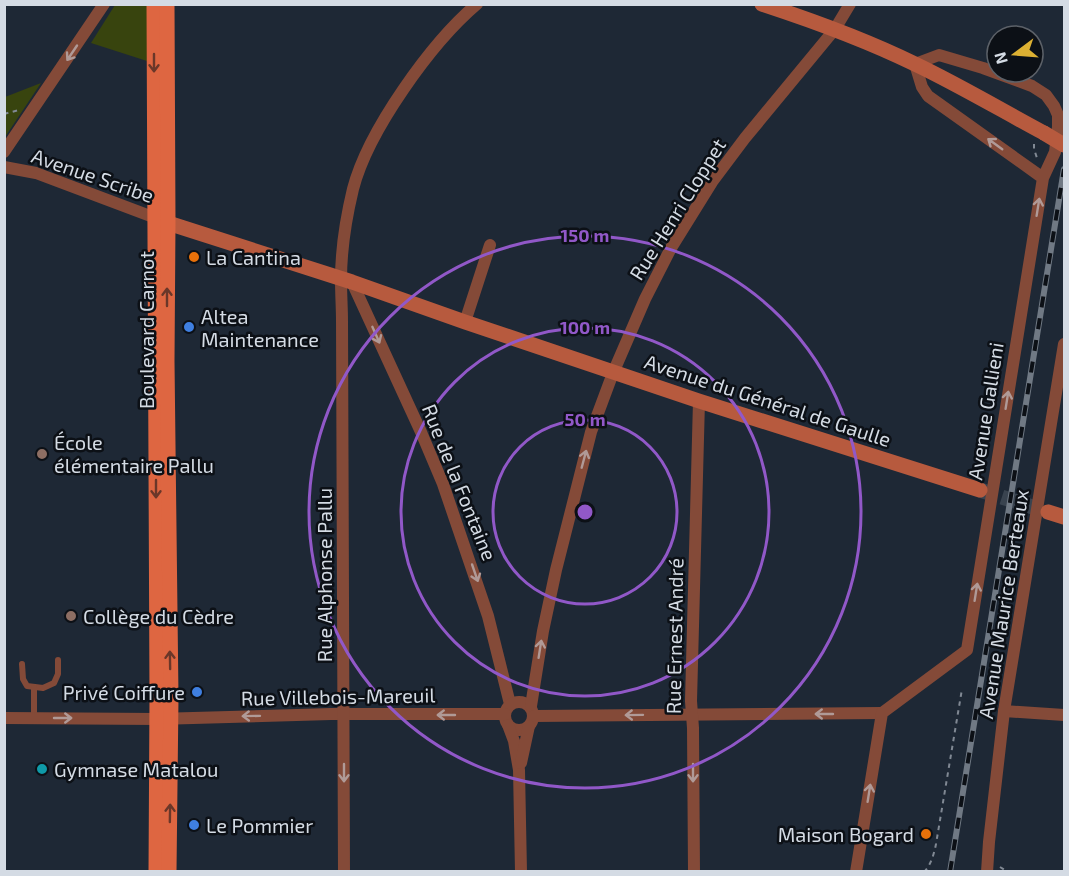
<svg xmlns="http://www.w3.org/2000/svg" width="1069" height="876" viewBox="0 0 1069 876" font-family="'Exo 2',sans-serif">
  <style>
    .green { fill: #38440e }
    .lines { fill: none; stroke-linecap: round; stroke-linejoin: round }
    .secondary-tunnel { stroke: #39434f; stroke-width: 15; stroke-dasharray: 15 8; stroke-linecap: butt }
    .path { stroke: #818994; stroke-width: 2; stroke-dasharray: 4.5 4.5; stroke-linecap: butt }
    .lane { stroke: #844a38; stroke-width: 6 }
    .street { stroke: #844a38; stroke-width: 12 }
    .secondary { stroke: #b75a3e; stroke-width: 15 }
    .primary { stroke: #de6641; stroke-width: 15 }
    .rail-casing { stroke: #707984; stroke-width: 6 }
    .rail { stroke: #0c1016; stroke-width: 4; stroke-dasharray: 11; stroke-linecap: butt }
    .secondary-bridge { stroke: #b75a3e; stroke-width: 15 }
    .oneway { stroke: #b09a97 }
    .oneway2 { stroke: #6a3729 }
    .ring { fill: none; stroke: #9158c8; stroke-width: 3 }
    .food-dot { fill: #e8710a; stroke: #0c1016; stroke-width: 2 }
    .shop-dot { fill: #3f7fe0; stroke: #0c1016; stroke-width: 2 }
    .education-dot { fill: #8d6e63; stroke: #0c1016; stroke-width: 2 }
    .culture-dot { fill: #0f9aa8; stroke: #0c1016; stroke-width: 2 }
    .labels { text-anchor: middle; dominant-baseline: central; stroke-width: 5; stroke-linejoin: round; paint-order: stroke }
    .street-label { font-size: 20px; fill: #d4dbe4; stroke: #0c1016 }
    .poi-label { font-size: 20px; fill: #d4dbe4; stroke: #0c1016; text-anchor: start }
    .centre { fill: #9158c8; stroke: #0c1016; stroke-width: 3 }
    .ring-label { font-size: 18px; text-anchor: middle; font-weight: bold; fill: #9158c8; stroke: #0c1016; stroke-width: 5; stroke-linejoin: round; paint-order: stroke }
  </style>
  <rect width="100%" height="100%" fill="#1e2835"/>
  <!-- green -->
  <g class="green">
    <path d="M115,5H147V61L91,43Z"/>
    <path d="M41,83L5,137V97Z"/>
  </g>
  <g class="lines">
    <!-- secondary-tunnel -->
    <path class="secondary-tunnel" d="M980,490L1048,512"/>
    <!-- path -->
    <g class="path">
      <path d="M4,114L19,110"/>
      <path d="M1034,144V149L1037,158"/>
      <path d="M1000,867L1008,872"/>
      <path d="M924,872C931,865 934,854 936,844L962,689"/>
    </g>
    <!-- lane -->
    <g class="lane">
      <path d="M22,664L23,679L27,686L43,688L54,683L58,674V660"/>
      <path d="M34,718V688"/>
    </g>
    <!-- street -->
    <g class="street">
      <path d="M4,152L104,4"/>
      <path d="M4,167L36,173L161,220"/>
      <path d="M352,282L421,432L443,484L488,616L510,704"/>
      <path d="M465,322L490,245"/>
      <circle cx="519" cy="716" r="14"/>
      <path d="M531,706L543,631L556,570L591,432L613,373L645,299L671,248L712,182L745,138L835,29L850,4"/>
      <path d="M1004,711L1064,715"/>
      <path d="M534,716L882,713"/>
      <path d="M4,718L157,719L331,714H505"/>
      <path d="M508,725L514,741L519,770L521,872"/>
      <path d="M521,763L529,726"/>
      <path d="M344,872L342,321C342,308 341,294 341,280C341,250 346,218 353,189C368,131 431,43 477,4"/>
      <path d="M694,872L693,728L691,701L699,401"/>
      <path d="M856,872L882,713L967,650L1043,178L1055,152L1058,127V115L1054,106L1046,95L1032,86L983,68L939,55L915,64L922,87L928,96L1043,178"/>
      <path d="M987,872L989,842L1004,711L1064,344"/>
    </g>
    <!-- secondary -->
    <g class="secondary">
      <path d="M762,4C814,21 866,40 915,64C959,85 1001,110 1044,133"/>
      <path d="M168,223L352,282L465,322L699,401L980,490"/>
      <path d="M1048,512L1064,517"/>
    </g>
    <!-- primary -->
    <g class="primary">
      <path d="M154,4L157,697L156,872"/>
      <path d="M167,4L168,223L167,361L171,697L169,872"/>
    </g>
    <!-- rail casing -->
    <g class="rail-casing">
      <path id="rail" d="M950,872L1064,169"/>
    </g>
    <!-- rail -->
    <use href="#rail" class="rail"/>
    <!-- secondary-bridge -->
    <path class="secondary-bridge" d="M1044,133L1064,145"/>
  </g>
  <!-- one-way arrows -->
  <defs><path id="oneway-shaft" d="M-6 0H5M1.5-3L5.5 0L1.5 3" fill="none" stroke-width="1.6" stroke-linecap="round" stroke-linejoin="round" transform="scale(1.5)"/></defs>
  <g class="oneway">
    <use href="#oneway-shaft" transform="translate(72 53) rotate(124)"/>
    <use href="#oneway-shaft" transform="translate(995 144) rotate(-144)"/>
    <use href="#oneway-shaft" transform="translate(1038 207) rotate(-81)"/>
    <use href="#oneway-shaft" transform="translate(376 335) rotate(66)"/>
    <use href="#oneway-shaft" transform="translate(1007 400) rotate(-81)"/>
    <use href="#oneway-shaft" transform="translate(584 459) rotate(-75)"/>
    <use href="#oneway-shaft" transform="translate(475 573) rotate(71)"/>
    <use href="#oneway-shaft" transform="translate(976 592) rotate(-81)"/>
    <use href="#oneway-shaft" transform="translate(540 649) rotate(-81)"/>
    <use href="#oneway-shaft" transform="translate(824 714) rotate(180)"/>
    <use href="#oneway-shaft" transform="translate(446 715) rotate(-180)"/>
    <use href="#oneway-shaft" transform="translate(634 715) rotate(179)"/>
    <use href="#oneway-shaft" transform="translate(251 716) rotate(179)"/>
    <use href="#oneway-shaft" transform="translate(63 718)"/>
    <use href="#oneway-shaft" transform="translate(344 773) rotate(90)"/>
    <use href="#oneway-shaft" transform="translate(693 773) rotate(90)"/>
    <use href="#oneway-shaft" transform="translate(869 793) rotate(-81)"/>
  </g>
  <g class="oneway2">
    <use href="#oneway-shaft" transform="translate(154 63) rotate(90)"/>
    <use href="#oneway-shaft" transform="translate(167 297) rotate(-90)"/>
    <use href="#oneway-shaft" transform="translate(156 489) rotate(90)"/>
    <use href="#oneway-shaft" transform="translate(170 660) rotate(-91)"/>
    <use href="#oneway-shaft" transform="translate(170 813) rotate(-89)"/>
  </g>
  <!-- distance rings -->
  <g class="ring">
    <circle cx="585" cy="512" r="92"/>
    <circle cx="585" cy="512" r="184"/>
    <circle cx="585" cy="512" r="276"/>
  </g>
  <!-- markers -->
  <g class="food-dot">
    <circle cx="194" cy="257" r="6"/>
    <circle cx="926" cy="834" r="6"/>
  </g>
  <g class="shop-dot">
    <circle cx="189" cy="327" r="6"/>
    <circle cx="197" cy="692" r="6"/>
    <circle cx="194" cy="825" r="6"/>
  </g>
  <g class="education-dot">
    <circle cx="42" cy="454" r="6"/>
    <circle cx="71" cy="616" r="6"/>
  </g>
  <circle class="culture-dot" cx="42" cy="769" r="6"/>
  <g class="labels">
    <!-- street labels -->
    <g class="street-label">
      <text transform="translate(93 175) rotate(19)">Avenue Scribe</text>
      <text transform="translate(677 209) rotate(-58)">Rue Henri Cloppet</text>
      <text transform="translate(146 330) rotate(-90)">Boulevard Carnot</text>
      <text transform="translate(768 400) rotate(18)">Avenue du Général de Gaulle</text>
      <text transform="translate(985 411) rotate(-81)">Avenue Gallieni</text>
      <text transform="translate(460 482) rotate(68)">Rue de la Fontaine</text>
      <text transform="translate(324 575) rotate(-90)">Rue Alphonse Pallu</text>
      <text transform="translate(1003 604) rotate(-81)">Avenue Maurice Berteaux</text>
      <text transform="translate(674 636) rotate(-89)">Rue Ernest André</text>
      <text transform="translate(338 696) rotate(-1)">Rue Villebois-Mareuil</text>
    </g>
    <!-- poi labels -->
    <g class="poi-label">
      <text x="206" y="257">La Cantina</text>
      <text x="201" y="316">Altea<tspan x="201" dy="23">Maintenance</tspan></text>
      <text x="54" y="442">École<tspan x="54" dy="23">élémentaire Pallu</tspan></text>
      <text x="83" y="616">Collège du Cèdre</text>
      <text x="185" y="692" text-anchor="end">Privé Coiffure</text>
      <text x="54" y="769">Gymnase Matalou</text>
      <text x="206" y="825">Le Pommier</text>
      <text x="914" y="834" text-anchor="end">Maison Bogard</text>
    </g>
  </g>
  <circle cx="585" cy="512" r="9" class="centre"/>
  <g class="ring-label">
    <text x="585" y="242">150 m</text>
    <text x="585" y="334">100 m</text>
    <text x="585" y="426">50 m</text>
  </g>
  <!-- border -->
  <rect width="1069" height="876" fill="none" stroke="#d4dbe4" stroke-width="12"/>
  <!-- north arrow -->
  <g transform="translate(1015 54) rotate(254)"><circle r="28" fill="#0c1016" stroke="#5c6168" stroke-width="1.5"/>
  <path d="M0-4.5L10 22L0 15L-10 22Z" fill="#ddb133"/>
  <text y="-9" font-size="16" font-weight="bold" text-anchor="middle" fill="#d4dbe4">N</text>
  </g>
</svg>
